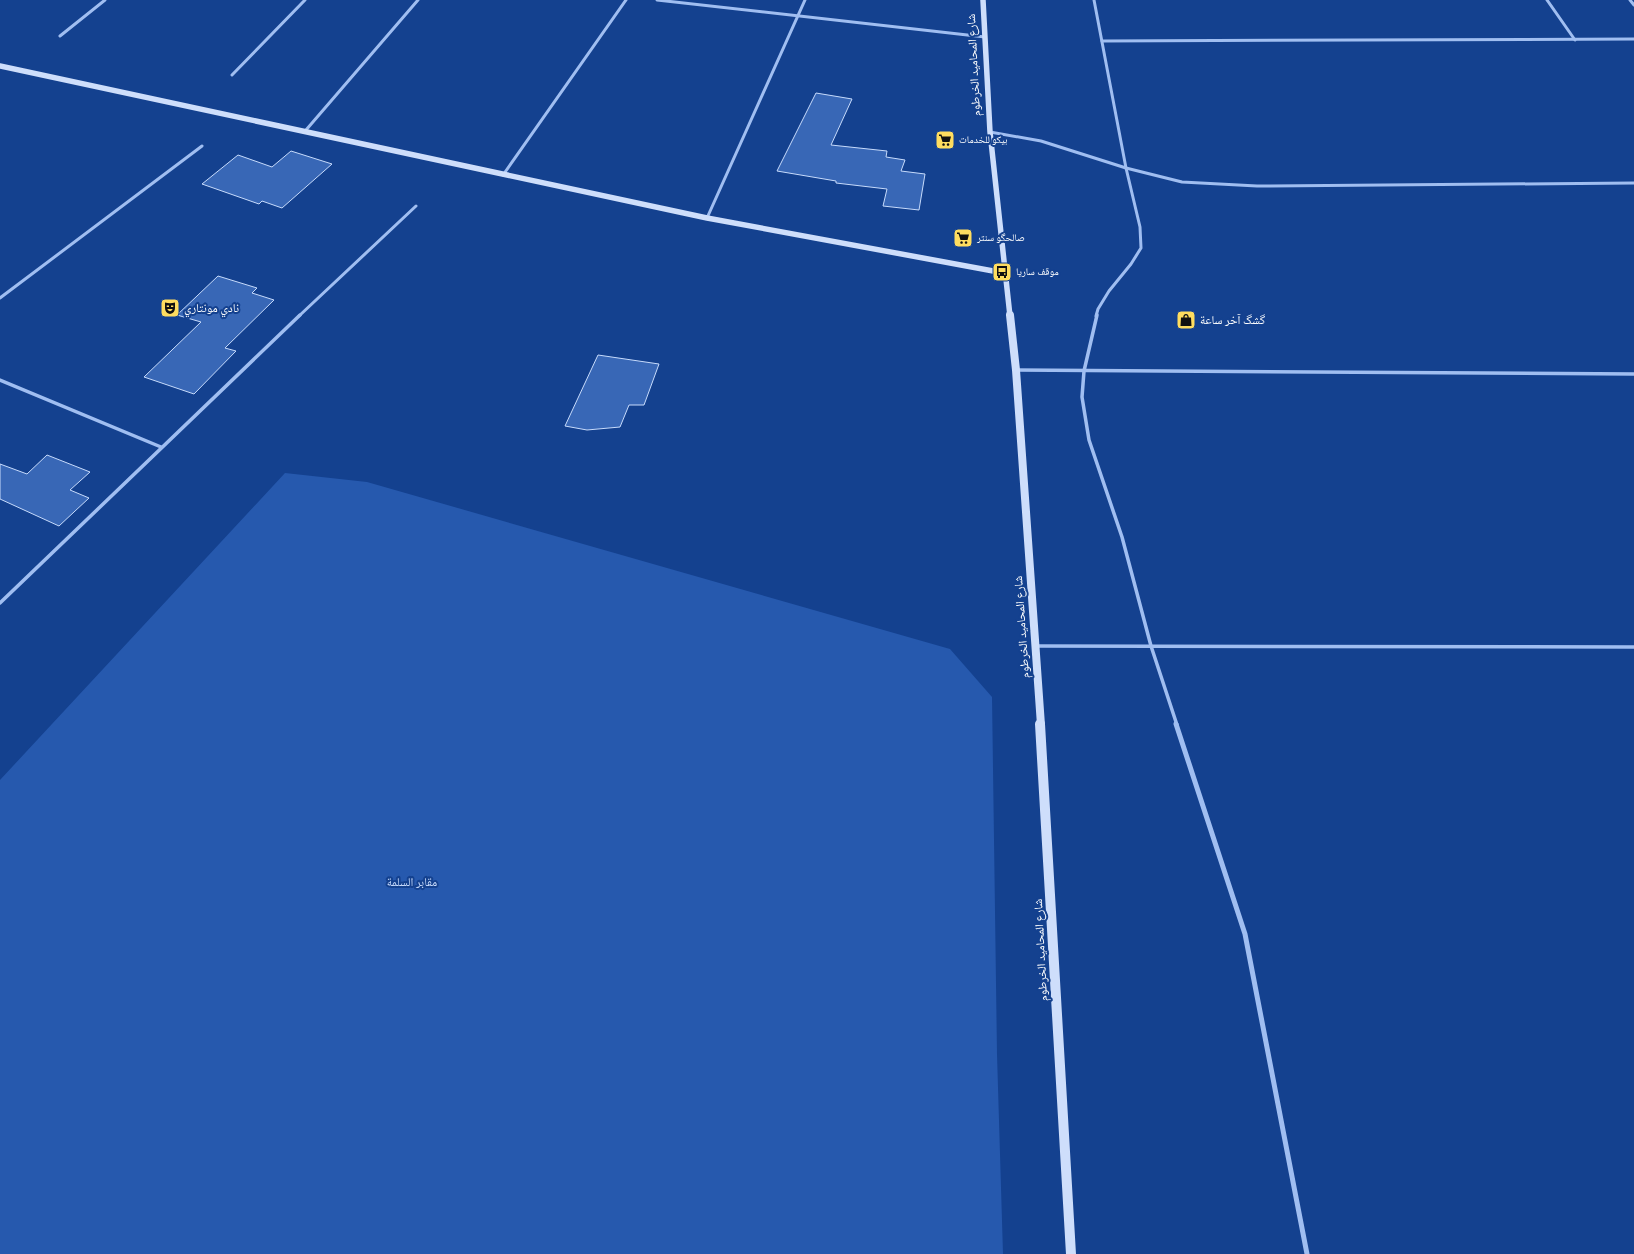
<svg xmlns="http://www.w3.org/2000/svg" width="1634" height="1254" viewBox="0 0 1634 1254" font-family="Signika,'Noto Naskh Arabic',sans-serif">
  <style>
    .green { fill: #2659ae }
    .building { fill: #3867b6; stroke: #c7dbfc }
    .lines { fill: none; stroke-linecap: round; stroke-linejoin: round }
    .street-far2 { stroke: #a0bef1; stroke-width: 3 }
    .street-far1 { stroke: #a0bef1; stroke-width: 3.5 }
    .street { stroke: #a0bef1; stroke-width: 5 }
    .secondary-far2 { stroke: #cedefb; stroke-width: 5.5 }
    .secondary-far1 { stroke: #cedefb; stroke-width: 8 }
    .secondary { stroke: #cedefb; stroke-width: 10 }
    .labels { text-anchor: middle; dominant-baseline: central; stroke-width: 4; stroke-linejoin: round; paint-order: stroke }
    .far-poi-label { font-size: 10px; fill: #fff; stroke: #14418f; text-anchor: start }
    .street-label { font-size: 12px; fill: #fff; stroke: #14418f }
    .poi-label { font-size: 12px; fill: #fff; stroke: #14418f; text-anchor: start }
    .park-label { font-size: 12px; fill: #c7dbfc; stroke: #14418f }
  </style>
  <rect width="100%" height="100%" fill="#14418f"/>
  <!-- green -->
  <path class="green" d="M285,473L367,482L950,649L992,697L997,1054L1003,1254H0V780Z"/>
  <!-- building -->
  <g class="building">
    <path d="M816,93L852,99L831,145L887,151L886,157L905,160L901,171L925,174L919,210L883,206L887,189L836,183V181L777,171Z"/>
    <path d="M291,151L332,164L282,208L262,201L259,204L202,184L238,155L272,167Z"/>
    <path d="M218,276L257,288L252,293L274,300L225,348L236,351L194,394L144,377L201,322L177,315Z"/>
    <path d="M598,355L659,364L644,405H629L620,427L587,430L565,426Z"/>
    <path d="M47,455L90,472L70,490L89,498L59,526L0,499V464L27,474Z"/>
  </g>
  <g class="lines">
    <!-- street-far2 -->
    <g class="street-far2">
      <path d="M657,0L985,37"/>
      <path d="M1094,0L1126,168L1140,227L1141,248L1131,264L1109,291L1098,309L1096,316"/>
      <path d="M1547,0L1575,40"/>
      <path d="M1630,0L1634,5"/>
      <path d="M60,36L105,0"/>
      <path d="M1102,41L1634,39"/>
      <path d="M232,75L305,0"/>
      <path d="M306,130L418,0"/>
      <path d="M990,132L1041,141L1126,168L1182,182L1257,186L1634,183"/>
      <path d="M503,175L626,0"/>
      <path d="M707,218L805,0"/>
      <path d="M0,298L202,146"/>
      <path d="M299,316L416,206"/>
    </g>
    <!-- street-far1 -->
    <g class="street-far1">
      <path d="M1097,315L1084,371L1082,397L1089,440L1122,537L1151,646L1177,725"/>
      <path d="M1016,370L1634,374"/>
      <path d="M0,380L161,447"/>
      <path d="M0,603L300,315"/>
      <path d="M1036,646L1634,647"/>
    </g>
    <!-- street -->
    <path class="street" d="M1176,724L1245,934L1307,1254"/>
    <!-- secondary-far2 -->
    <g class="secondary-far2">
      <path d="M983,0L990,132L1010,316"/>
      <path d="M0,66L707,218L1004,273"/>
    </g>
    <!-- secondary-far1 -->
    <path class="secondary-far1" d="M1010,315L1016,370L1041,725"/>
    <!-- secondary -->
    <path class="secondary" d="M1040,724L1071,1254"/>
  </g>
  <!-- icons -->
  <defs>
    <g id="supermarket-square" transform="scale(1)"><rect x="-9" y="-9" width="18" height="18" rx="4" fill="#ffdd5f" stroke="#14418f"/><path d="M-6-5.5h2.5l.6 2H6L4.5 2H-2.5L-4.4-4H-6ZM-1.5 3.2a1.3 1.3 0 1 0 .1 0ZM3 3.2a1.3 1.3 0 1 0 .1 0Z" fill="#111"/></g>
    <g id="bus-square" transform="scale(1)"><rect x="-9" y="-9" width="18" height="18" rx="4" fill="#ffdd5f" stroke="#14418f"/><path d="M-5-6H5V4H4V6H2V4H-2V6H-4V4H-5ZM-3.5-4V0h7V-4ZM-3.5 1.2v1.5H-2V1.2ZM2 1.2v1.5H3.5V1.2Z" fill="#111"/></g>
    <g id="theatre-square" transform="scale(1)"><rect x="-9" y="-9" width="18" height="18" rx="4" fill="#ffdd5f" stroke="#14418f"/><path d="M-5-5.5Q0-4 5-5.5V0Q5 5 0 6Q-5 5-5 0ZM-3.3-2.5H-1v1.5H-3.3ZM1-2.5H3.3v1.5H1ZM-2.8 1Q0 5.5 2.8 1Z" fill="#111"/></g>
    <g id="shop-square" transform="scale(1)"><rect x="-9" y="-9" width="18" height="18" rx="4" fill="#ffdd5f" stroke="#14418f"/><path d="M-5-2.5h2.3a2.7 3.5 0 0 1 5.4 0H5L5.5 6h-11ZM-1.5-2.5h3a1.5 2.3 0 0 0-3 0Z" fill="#111"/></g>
  </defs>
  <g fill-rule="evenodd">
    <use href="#supermarket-square" x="945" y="140"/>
    <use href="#supermarket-square" x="963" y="238"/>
    <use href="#bus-square" x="1002" y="272"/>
    <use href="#theatre-square" x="170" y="308"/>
    <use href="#shop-square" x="1186" y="320"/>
  </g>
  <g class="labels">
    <!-- far-poi labels -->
    <g class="far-poi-label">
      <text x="959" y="140">بيكو للخدمات</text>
      <text x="977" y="238">صالحگو سنتر</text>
      <text x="1016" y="272">موقف ساريا</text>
    </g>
    <!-- street labels -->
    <g class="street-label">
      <text transform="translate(974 65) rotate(-93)">شارع المحاميد الخرطوم</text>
      <text transform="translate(1022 627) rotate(-94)">شارع المحاميد الخرطوم</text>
      <text transform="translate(1041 950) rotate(-93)">شارع المحاميد الخرطوم</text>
    </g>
    <!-- poi labels -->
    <g class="poi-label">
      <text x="184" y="308">نادي مونتاري</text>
      <text x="1200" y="320">گشگ آخر ساعة</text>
    </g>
    <!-- park labels -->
    <g class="park-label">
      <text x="412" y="882">مقابر السلمة</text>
    </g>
  </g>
</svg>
